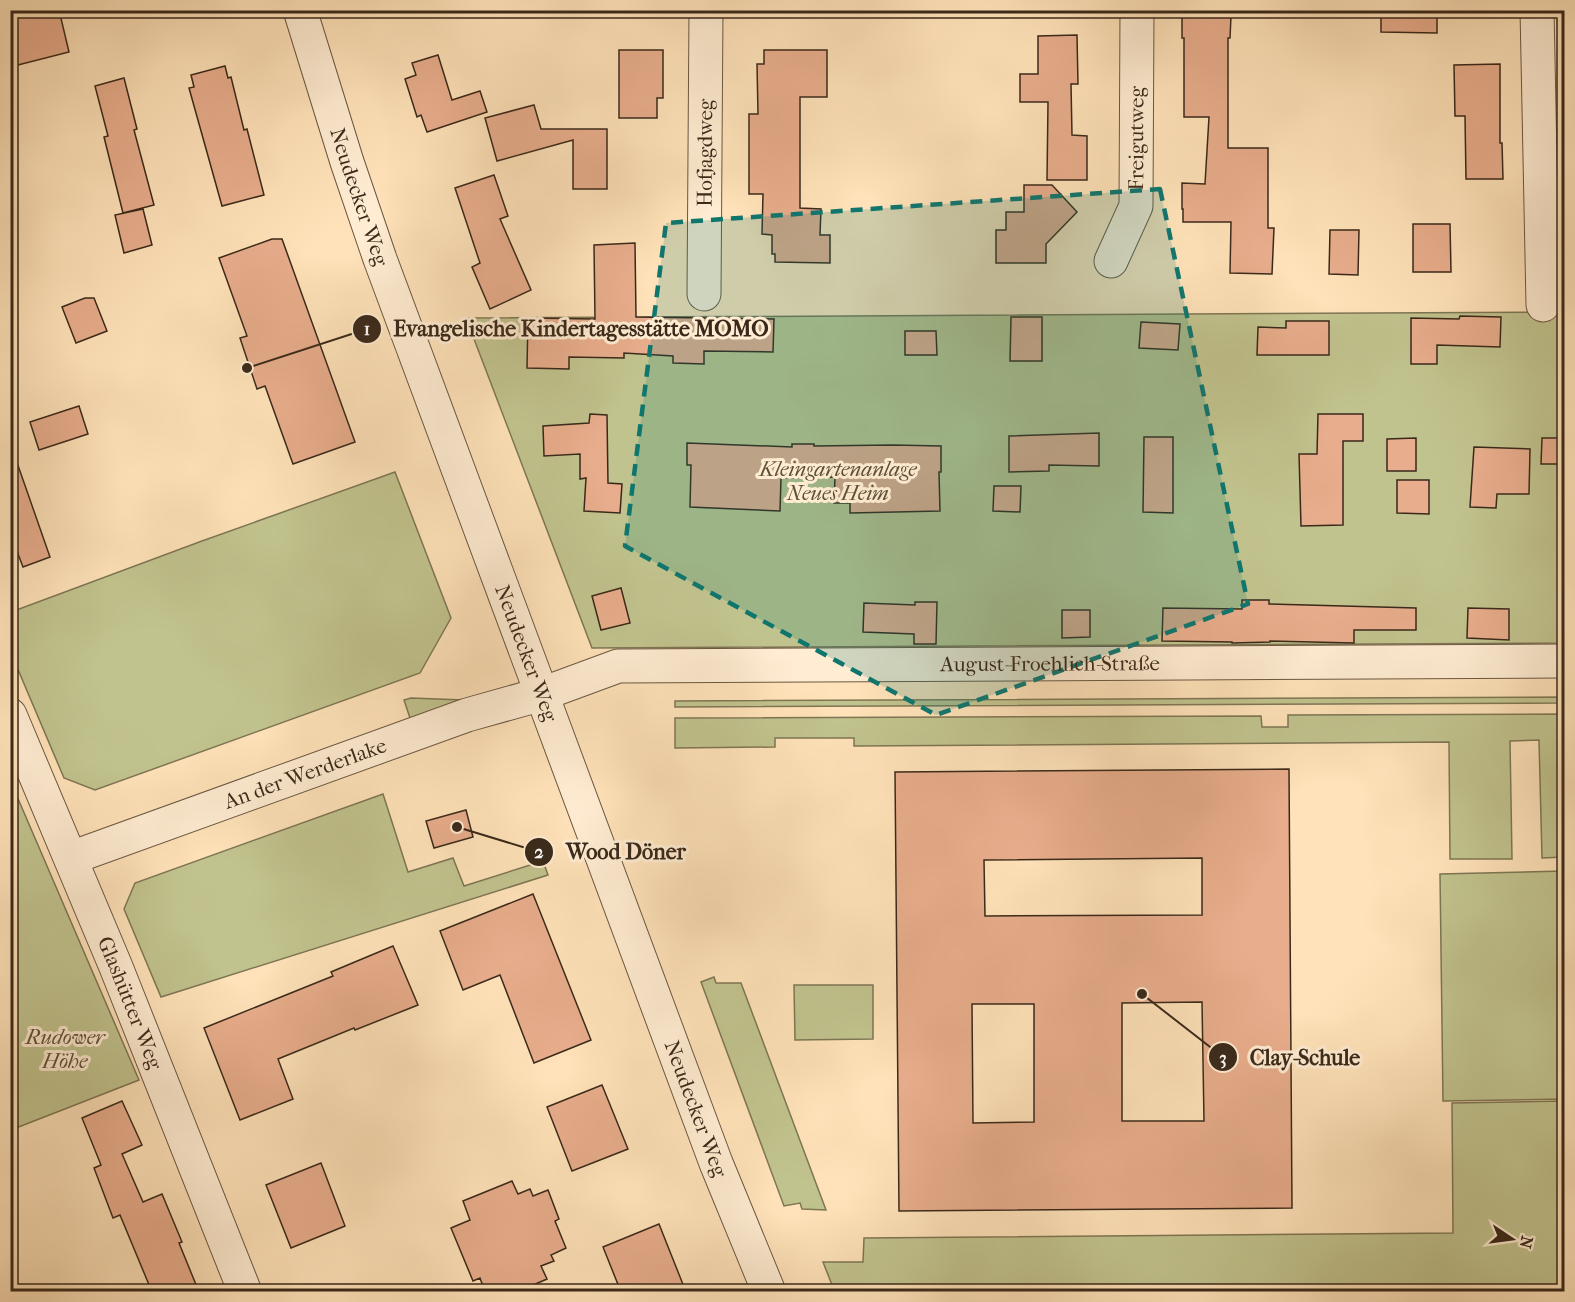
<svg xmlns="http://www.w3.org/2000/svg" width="1575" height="1302" viewBox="0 0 1575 1302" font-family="'IM FELL French Canon',serif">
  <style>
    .green { fill: #c1c38e; stroke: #7e7654; stroke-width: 1.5 }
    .building { fill: #e8ad8c; stroke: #3a291a; stroke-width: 1.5; fill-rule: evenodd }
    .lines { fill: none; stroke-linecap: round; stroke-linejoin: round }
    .minor-casing { stroke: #6b5742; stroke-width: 35 }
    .minor { stroke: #ffecd2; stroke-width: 33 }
    .marked { fill: #0f766e; fill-opacity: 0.2; stroke: #0f766e; stroke-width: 4.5; stroke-dasharray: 12 8; stroke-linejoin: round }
    .labels { text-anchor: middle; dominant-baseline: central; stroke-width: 6; stroke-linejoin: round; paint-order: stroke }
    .street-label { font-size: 21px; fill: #3a291a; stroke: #ffecd2 }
    .park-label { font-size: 21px; font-style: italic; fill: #5c5037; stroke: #ffecd2 }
    .leader { fill: none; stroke: #3a291a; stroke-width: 2 }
    .callout-dot { fill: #3a291a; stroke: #ffecd2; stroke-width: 2 }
    .mark-label { font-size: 18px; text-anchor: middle; font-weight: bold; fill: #fff }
    .callout-label { font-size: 22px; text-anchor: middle; font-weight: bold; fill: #3a291a; stroke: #ffecd2; stroke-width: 6; stroke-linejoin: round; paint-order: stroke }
  </style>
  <rect width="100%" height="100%" fill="#ffe2b9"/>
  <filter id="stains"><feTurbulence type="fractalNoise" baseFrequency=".00333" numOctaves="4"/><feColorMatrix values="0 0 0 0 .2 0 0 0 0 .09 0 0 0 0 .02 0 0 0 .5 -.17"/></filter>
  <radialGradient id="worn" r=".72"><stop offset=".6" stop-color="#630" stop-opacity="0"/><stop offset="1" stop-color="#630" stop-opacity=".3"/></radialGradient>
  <!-- green -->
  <g class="green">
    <path d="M1564,312V643L592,648L466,318Z"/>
    <path d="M395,472L451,618L420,673L95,790L64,778L11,653V612L202,541Z"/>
    <path d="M1564,697V703L675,707V701Z"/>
    <path d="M411,698L464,700L411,721L404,700Z"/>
    <path d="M1564,714V857L1542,858L1539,740L1510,741L1512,859H1450L1449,742L854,746V738H775V747L675,748V718L1261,716L1262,727H1288V715Z"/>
    <path d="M10,780L139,1080L11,1130H10Z"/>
    <path d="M383,794L408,872L453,858L464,886L543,861L548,875L161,997L124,909L135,883Z"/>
    <path d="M1564,871V1099L1443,1101L1440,874Z"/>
    <path d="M714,977L716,983H741L826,1210L802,1209L800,1203L784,1206L701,982Z"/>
    <path d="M794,985H873V1039L795,1040Z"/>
    <path d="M1564,1101V1285L834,1290L823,1262H863L864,1238L1453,1233L1452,1103Z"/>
  </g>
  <!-- building -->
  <g class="building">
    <path d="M10,10H59L69,52L10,67Z"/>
    <path d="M1182,10H1215V16H1231L1230,38H1228V148H1268V228H1274L1272,274L1230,273L1231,222H1183V209H1182V183L1205,184L1209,117H1184V38H1182Z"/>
    <path d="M1381,10H1437V33L1381,32Z"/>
    <path d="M1077,35L1078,84H1071L1072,135L1087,136V180H1047L1048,102H1020V74H1038V36Z"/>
    <path d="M619,50H663V98H657V118H619Z"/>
    <path d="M764,50H827V97H800V208L821,209L820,235H830V263L775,262V254H772V235L762,234L763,194H749V114H758L757,64H764Z"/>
    <path d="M438,55L452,100L480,91L487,112L427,132L421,115L417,117L405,79L416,75L412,63Z"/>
    <path d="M1500,64V143H1502L1503,179H1466L1465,116H1455L1454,65Z"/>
    <path d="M225,66L228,78L231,77L244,130L247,129L264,195L222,206L189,88L194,87L191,75Z"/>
    <path d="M124,78L137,129L134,130L154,205L123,213L104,137L108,136L95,86Z"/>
    <path d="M534,105L541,129H607V189H573V140L497,161L485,118Z"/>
    <path d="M494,175L508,216L500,219L531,290L490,309L472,267L480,263L455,188Z"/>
    <path d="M1024,185H1052L1077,212L1046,244V263H996V230H1006V212H1024Z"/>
    <path d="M143,209L152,245L124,253L115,215Z"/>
    <path d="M1413,224H1450L1451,272H1413Z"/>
    <path d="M1330,230H1359L1358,275L1329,274Z"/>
    <path d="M272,239H282L355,442L293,464L265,386L257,389L240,338L247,336L219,258Z"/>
    <path d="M635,243L636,317L774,319L773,352L704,351V364L673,363V356L624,353V358L569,357V369L527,368L528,318L595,319L594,245Z"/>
    <path d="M85,298H94L107,331L76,343L62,307Z"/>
    <path d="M1460,316L1501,317L1500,347L1437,345V364H1411V318L1459,319Z"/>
    <path d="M1011,317H1042V361H1010Z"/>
    <path d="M1286,321H1329V355H1257L1258,327L1286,328Z"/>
    <path d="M1141,322L1180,324L1178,350L1139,348Z"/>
    <path d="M905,331H936L937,355H905Z"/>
    <path d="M79,406L88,434L39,450L30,422Z"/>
    <path d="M590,414L607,415L608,483L622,484L620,513L584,511L586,478L580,479V454L544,456L543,426L589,423Z"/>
    <path d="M1318,414H1363V441H1343V525L1301,526L1299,454H1317Z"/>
    <path d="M1099,433V466L1049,465V471L1009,472V436Z"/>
    <path d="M1144,437H1173V513L1143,512Z"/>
    <path d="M1416,438V471H1387V439Z"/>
    <path d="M1542,438H1564V464H1541Z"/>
    <path d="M687,443L792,447V444H814V446L893,445L941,446V472H939L940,511L850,513V503H834L835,477L781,478L780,511L690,507L691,465H687Z"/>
    <path d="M1474,447L1530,449L1529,494H1497L1496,508L1470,507Z"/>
    <path d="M10,454H14L50,557L23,567L10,533Z"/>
    <path d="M1397,480H1429V514L1397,513Z"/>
    <path d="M994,486H1021L1020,512L993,511Z"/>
    <path d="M621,588L630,623L601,630L592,596Z"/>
    <path d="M1242,600H1269V604L1416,608V630H1354V643L1270,641V642L1232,643V642L1162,641L1163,608L1242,609Z"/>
    <path d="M915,602H937L936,644H914V634L863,632L864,603L915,605Z"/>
    <path d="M1468,608L1509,609V640L1467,638Z"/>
    <path d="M1062,610H1090V637L1062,638Z"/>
    <path d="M1289,769L1292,1208L899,1211L895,772ZM1202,858V915L985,916L984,860ZM1202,1002L1204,1121H1122V1003ZM972,1004H1034V1122L973,1123Z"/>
    <path d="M466,810L473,837L434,848L426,821Z"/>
    <path d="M533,894L591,1040L534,1063L500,975L463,990L440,931Z"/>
    <path d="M393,946L418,1005L355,1030L354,1028L278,1059L293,1099L240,1120L204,1028L333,976L331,972Z"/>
    <path d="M602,1085L628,1149L572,1171L547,1107Z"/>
    <path d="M122,1101L142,1145L122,1154L143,1202L162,1194L182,1242L179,1243L199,1292H152L120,1215L113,1218L94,1168L101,1165L82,1118Z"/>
    <path d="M321,1163L345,1226L291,1248L266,1185Z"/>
    <path d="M512,1181L518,1194L530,1189L533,1196L548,1190L559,1219L555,1221L566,1248L551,1255L554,1261L541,1266L547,1279L517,1292H485L480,1278L473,1281L451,1228L470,1220L463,1201Z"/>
    <path d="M659,1224L686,1292H621L603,1247Z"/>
  </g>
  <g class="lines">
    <!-- minor casing -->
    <g class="minor-casing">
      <g id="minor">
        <path id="s1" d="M300,10L347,162L380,259L716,1163L769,1292"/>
        <path d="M1537,10L1543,305"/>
        <path id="s2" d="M1111,261L1136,206L1137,10"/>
        <path id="s3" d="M704,294L706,10"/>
        <path id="s4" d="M10,715L116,967L245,1292"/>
        <path id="s5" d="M71,858L467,715L542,694L618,666L1564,661"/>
      </g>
    </g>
    <!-- minor -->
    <use href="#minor" class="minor"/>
  </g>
  <!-- marked area -->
  <path class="marked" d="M1160,189L1248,604L936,715L625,546L666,223Z"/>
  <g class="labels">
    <!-- street labels -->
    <g class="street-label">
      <text stroke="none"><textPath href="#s2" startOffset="128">Freigutweg</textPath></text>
      <text stroke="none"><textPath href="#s3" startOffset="141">Hofjagdweg</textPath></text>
      <text stroke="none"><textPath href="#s1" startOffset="196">Neudecker Weg</textPath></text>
      <text stroke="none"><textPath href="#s1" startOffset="682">Neudecker Weg</textPath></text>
      <text stroke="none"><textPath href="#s5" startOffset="1012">August-Froehlich-Straße</textPath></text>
      <text stroke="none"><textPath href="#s5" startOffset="249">An der Werderlake</textPath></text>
      <text stroke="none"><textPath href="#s4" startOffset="312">Glashütter Weg</textPath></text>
      <text stroke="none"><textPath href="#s1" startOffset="1168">Neudecker Weg</textPath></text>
    </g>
    <!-- park labels -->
    <g class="park-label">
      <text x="838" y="469">Kleingartenanlage<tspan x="838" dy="24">Neues Heim</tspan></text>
      <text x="65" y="1037">Rudower<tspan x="65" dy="24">Höhe</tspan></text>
    </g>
  </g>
  <!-- callouts -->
  <path class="leader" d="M247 368L367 329M457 827L539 852M1142 994L1223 1057"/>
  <g class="callout-dot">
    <circle cx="247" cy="368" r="6"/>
    <circle cx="457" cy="827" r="6"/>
    <circle cx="1142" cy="994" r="6"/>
    <circle cx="367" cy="329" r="15"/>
    <circle cx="539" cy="852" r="15"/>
    <circle cx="1223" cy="1057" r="15"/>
  </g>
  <g class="mark-label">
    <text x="367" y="335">1</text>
    <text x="539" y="858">2</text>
    <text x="1223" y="1064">3</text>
  </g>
  <g class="callout-label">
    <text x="581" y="336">Evangelische Kindertagesstätte MOMO</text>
    <text x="626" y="859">Wood Döner</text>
    <text x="1305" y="1065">Clay-Schule</text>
  </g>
  <!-- margin -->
  <rect width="1575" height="1302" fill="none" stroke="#ffe2b9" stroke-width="36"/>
  <rect x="12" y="12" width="1551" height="1278" fill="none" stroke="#3a291a" stroke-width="3"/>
  <rect x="18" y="18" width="1539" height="1266" fill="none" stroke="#3a291a" stroke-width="1.5"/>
  <!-- north arrow -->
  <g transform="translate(1512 1239) rotate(103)" stroke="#ffecd2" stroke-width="4.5" paint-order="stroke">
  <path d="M0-4.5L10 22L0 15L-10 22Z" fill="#3a291a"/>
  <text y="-9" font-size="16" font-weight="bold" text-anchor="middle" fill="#3a291a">N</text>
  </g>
  <rect width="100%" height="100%" filter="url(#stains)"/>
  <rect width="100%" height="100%" fill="url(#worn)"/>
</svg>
